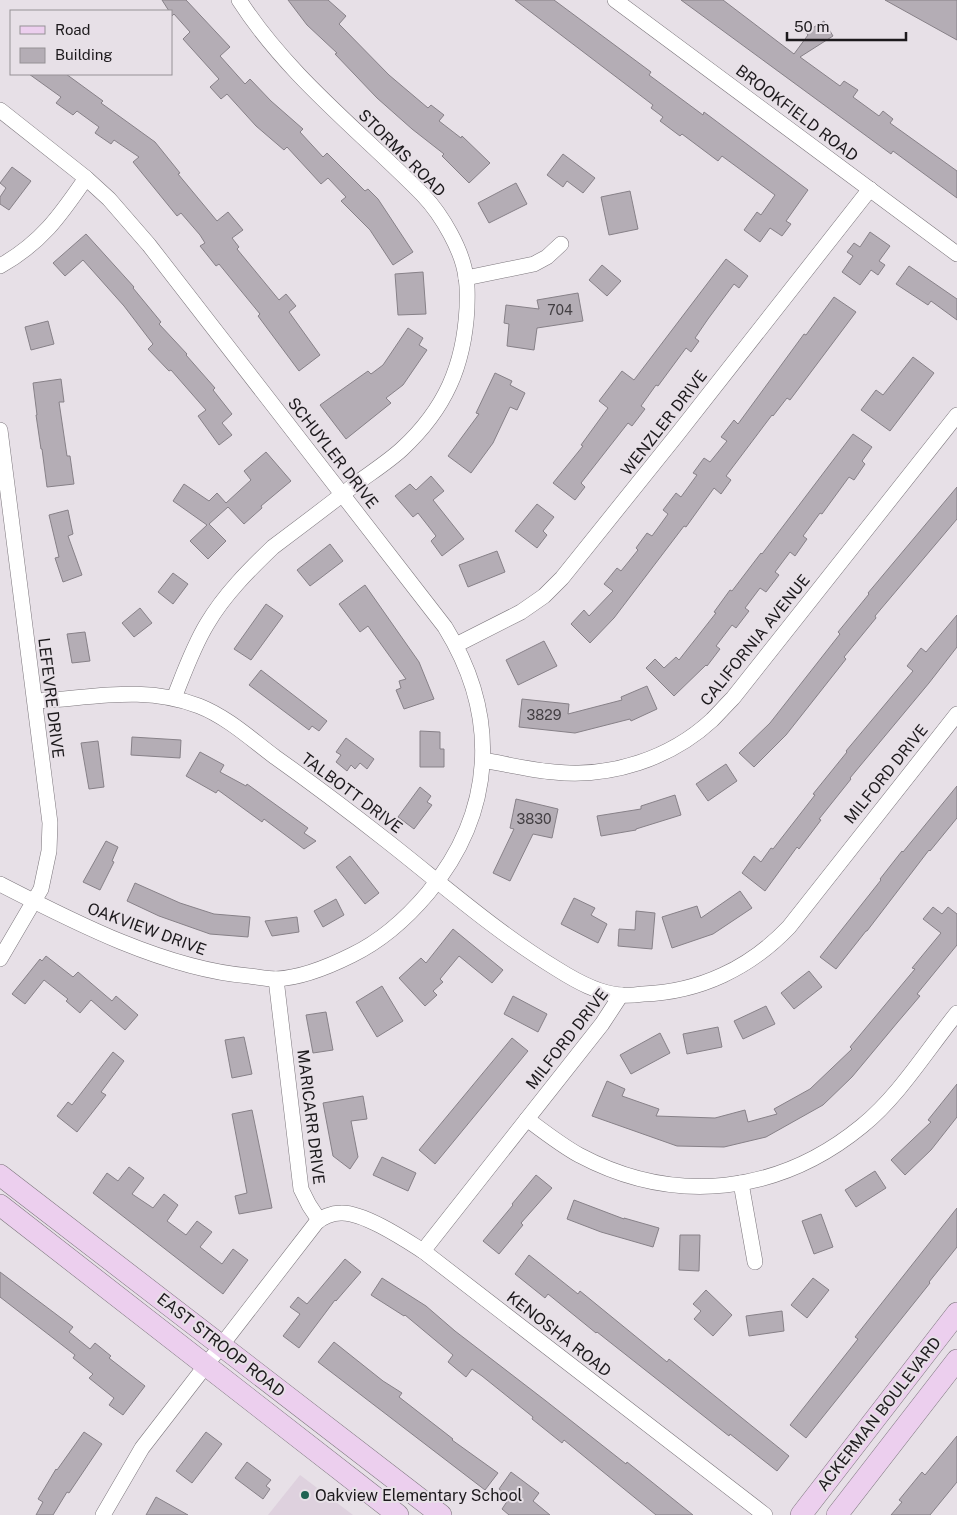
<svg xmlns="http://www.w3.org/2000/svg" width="957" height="1515" viewBox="0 0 957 1515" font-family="'Public Sans',sans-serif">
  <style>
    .built { fill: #ded1de }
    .building { fill: #b4adb5; stroke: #878188 }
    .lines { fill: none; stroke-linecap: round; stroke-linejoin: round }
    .street-casing { stroke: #7c767c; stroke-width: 16 }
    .secondary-casing { stroke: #7c767c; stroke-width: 22 }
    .street { stroke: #fff; stroke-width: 15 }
    .secondary { stroke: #eccfee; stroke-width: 21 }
    .poi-dot { fill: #206353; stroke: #e7e0e7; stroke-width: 2 }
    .labels { text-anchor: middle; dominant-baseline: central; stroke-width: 4; stroke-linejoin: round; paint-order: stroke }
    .number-label { font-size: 14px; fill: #433f43 }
    .street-label { font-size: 16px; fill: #1d1a1d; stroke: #e7e0e7 }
    .poi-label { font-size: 16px; fill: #1d1a1d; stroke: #e7e0e7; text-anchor: start }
  </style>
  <rect width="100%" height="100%" fill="#e7e0e7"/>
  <!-- built -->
  <path class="built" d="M300,1475L353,1515H268Z"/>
  <!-- building -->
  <g class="building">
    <path d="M162,0H186L230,47L220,56L245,84L250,79L271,101L303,129L300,132L323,157L327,153L365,191L368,189L378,199L413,252L393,265L370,230L341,201L346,197L328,178L321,184L287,147L284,150L256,126L227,94L221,99L210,87L219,79L183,39L190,32L174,14L172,16L171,11H169Z"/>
    <path d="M288,0H328L346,16L339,24L389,75L428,108L431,105L444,115L439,121L461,138L462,136L490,163L469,183L442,156L444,154L412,129L377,98L335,54L337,53L307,25Z"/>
    <path d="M515,0H554L651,72L649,75L703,115L704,112L808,190L786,221L791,224L782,236L770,228L760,242L744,230L757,212L761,215L775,195L722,156L718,161L682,134L680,136L660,121L663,117L651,108L653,105Z"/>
    <path d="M681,0H723L794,54L808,35L806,32L824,21L833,36L800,57L840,86L844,81L858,90L853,97L879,116L883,111L893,119L890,123L957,171V198L893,151L891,154Z"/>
    <path d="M885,0H957V40Z"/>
    <path d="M29,74H66L103,101L101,103L155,142L180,173L178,174L217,221L228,212L243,230L232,238L239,247L237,249L279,300L286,294L296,306L289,312L320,355L299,371L258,316L260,314L219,264L216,266L200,246L205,243L200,235L181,213L177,216L133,162L139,157L114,140L111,144L95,133L99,127L77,111L73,115L56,103L61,97Z"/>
    <path d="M563,154L595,178L583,193L567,181L563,187L547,175Z"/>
    <path d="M12,167L31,181L9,210L0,204V197L6,188L0,183Z"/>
    <path d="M516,183L527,204L489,223L478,203Z"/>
    <path d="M630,191L638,229L609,235L601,197Z"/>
    <path d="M870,232L890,246L879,261L885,265L878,275L871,270L860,285L842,272L853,256L847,252L854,243L860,247Z"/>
    <path d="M86,234L134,287L133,288L161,322L159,324L187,354L186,355L215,388L213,390L232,414L222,423L232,435L219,445L198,416L206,410L171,370L169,371L148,349L153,344L124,306L83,260L65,276L53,263Z"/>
    <path d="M726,259L748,276L739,288L734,284L708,319L695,338L699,341L691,352L686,348L658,386L656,385L641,406L645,409L632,426L628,423L581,483L585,487L575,500L553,483L583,446L581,445L608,408L599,401L622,371L634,380Z"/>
    <path d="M602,265L621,281L607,296L589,280Z"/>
    <path d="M909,266L957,299V320L931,301L928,305L896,284Z"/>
    <path d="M423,272L426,314L398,315L395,274Z"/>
    <path d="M578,293L583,321L537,328L534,350L507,346L509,324L504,323L506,305L539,309L537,300Z"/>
    <path d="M834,297L856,312L790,400L787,398L773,416L772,415L726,476L731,480L721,494L714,488L686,527L684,526L614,618L590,643L571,624L584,610L589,616L613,591L604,584L617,568L621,571L638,550L636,548L647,533L652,536L668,514L663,510L676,493L681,497L697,475L693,473L704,458L710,462L727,441L721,437L734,420L738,424L804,334L806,335Z"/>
    <path d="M48,321L54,344L31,350L25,327Z"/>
    <path d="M408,328L423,338L419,345L427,350L403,385L386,398L391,403L346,439L320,405L368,371L371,374L383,365Z"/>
    <path d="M913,357L934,373L890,431L861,410L876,390L883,395Z"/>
    <path d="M495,373L512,381L510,385L525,393L517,410L510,407L493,443L471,473L448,456L479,414L476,413Z"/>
    <path d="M61,379L64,402H59L67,456H70L74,484L47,487L42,449H41L36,415H37L33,383Z"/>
    <path d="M853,434L872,447L862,461L865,464L854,480L849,477L822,514L820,513L803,536L807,539L795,556L790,552L775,572L779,575L766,592L760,588L745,608L749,611L736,628L732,625L716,646L720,649L707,666L706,665L674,696L646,668L655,659L664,668L676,657L679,660L716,613L714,612L730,590L732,591L761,553L762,554Z"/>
    <path d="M266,452L291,481L261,506L262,508L244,524L228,507L209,524L226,541L208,559L190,541L207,525L173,501L184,484L209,501L217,493L226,503L251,480L244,471Z"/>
    <path d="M431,476L444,491L433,500L464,539L442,556L431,541L436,536L418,513L413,517L395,496L410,484L416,490Z"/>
    <path d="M957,487V519L875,616L876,618L844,657L846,659L786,735L754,767L739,753L770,723L840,634L838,632L869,594L868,593Z"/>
    <path d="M537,504L554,517L543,531L547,535L537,548L515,531Z"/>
    <path d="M68,510L73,534L68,536L82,575L63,582L55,558L59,557L49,515Z"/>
    <path d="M330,544L343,561L310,586L297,570Z"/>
    <path d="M497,551L505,572L468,587L459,565Z"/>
    <path d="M173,573L188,584L173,604L158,592Z"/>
    <path d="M365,585L419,662L434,699L404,709L396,690L401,688L399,681L406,679L368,626L360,632L339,604Z"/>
    <path d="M266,604L283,616L251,660L234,649Z"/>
    <path d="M140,608L152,623L134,637L122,623Z"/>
    <path d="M957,615V647L929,683L850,778L851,779L819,819L821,820L799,849L797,847L765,891L742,873L754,856L761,862L771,848L773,849L815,795L813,794L847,752L846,751L913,671L907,666L921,648L926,652Z"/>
    <path d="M85,632L90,661L72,663L67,634Z"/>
    <path d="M544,641L557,666L518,685L506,660Z"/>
    <path d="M261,670L327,721L319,731L312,726L309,730L249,685Z"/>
    <path d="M647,686L657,709L631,721L630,719L575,733L519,727L522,699L569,704L568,714L622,700L621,697Z"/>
    <path d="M420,731L440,732V749H444V767H420Z"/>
    <path d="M132,737L181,740L180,758L131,755Z"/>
    <path d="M346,738L374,759L367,769L360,763L355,769L351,765L347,771L336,762L341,755L336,752Z"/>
    <path d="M98,741L104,787L89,789L81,743Z"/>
    <path d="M200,752L224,765L220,772L246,786L247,784L308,828L304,833L316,841L304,849L264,819L262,822L218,790L216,793L186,776Z"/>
    <path d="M726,764L737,781L708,801L696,784Z"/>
    <path d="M957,786V818L930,851L929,850L867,931H866L836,969L820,957L881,880L880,879L902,851L903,852Z"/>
    <path d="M420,787L431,796L427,802L432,805L414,829L398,817Z"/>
    <path d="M675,795L681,815L636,829V830L601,836L597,816L641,809V806Z"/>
    <path d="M516,799L558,809L552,838L533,834L510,881L493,873L514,829L510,828Z"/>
    <path d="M106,841L118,847L112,861L114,862L100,890L83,882Z"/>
    <path d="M350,856L379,893L365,904L336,867Z"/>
    <path d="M135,883L180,903L214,914L250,917L248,937L210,934L159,916L127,901Z"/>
    <path d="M740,891L752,908L713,934L672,948L662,917L697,906L701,918Z"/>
    <path d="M574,898L595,908L591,915L607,924L598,943L561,924Z"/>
    <path d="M336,899L344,915L323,927L314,911Z"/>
    <path d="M933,907L942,914L948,907L957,914V945L917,994L920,996L897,1023L852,1077L823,1105L766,1137L724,1147L677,1146L592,1116L607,1081L625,1089L622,1096L659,1109L656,1116L715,1118L745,1110L748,1122L777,1114L774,1109L810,1089L852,1049L850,1047L915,969L912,968L941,933L923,919Z"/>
    <path d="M636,911L655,913L652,949L618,946L619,929L635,930Z"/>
    <path d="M297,917L299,932L272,936L265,921Z"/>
    <path d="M453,929L503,970L492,983L459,956L440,979L443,982L433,991L437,995L425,1006L399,978L421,958L426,963Z"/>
    <path d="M46,956L73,977L78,972L112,1001L116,996L138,1015L125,1030L91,1000L80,1013L66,1001L68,999L44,980L25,1004L12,994L40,959L42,961Z"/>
    <path d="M809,971L822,987L794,1009L781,993Z"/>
    <path d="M382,986L403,1021L377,1037L356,1002Z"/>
    <path d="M513,996L547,1014L538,1032L504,1014Z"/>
    <path d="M766,1006L775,1024L743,1039L734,1021Z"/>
    <path d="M326,1012L333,1050L313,1053L306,1015Z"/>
    <path d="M718,1027L722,1047L687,1054L683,1034Z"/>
    <path d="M660,1033L670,1053L631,1074L620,1055Z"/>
    <path d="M244,1037L252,1074L232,1078L225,1040Z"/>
    <path d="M512,1038L528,1051L435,1164L419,1150Z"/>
    <path d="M113,1052L124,1061L101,1092L106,1095L77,1132L57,1116L68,1102L72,1105Z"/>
    <path d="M957,1084V1117L931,1150L905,1175L891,1160L931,1122L928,1120Z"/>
    <path d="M363,1096L367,1119L351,1121L358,1157L350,1169L333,1156L323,1103Z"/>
    <path d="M252,1110L272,1208L239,1214L235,1196L247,1193L232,1114Z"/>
    <path d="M382,1157L416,1173L408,1191L373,1175Z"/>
    <path d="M129,1167L144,1178L132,1194L153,1208L164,1194L178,1205L167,1221L186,1235L197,1221L212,1232L200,1247L222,1264L233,1249L248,1260L223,1294L93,1193L107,1173L118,1181Z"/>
    <path d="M875,1171L886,1188L856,1207L845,1190Z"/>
    <path d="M536,1175L552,1188L521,1223L523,1225L499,1254L483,1241L513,1205L512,1204Z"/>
    <path d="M574,1200L624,1219V1218L659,1228L653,1247L601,1232L567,1219Z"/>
    <path d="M957,1208V1247L929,1282L930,1283L806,1438L790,1425L858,1339L855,1337Z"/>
    <path d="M821,1214L833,1247L814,1254L802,1221Z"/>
    <path d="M680,1235H700L699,1271L679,1270Z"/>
    <path d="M529,1255L578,1294L580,1291L667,1362L669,1359L789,1456L777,1471L730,1434L729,1436L597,1332L596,1333L548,1294L545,1298L515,1274Z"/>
    <path d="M345,1259L361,1272L336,1301L335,1300L299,1348L283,1336L300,1314L290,1307L298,1297L307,1304Z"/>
    <path d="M0,1272L73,1327L69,1332L90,1349L95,1343L111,1356L109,1358L145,1386L123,1415L109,1405L114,1398L89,1378L93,1374L73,1358L75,1355L0,1297Z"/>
    <path d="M382,1278L426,1306L455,1331L546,1401L626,1464L627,1462L693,1515H656L564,1440L562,1443L532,1419L533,1417L482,1376L472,1369L466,1377L448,1362L453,1355L405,1315L404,1316L371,1295Z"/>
    <path d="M813,1278L829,1290L807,1318L791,1305Z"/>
    <path d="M706,1290L732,1315L713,1336L694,1319L701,1311L693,1304Z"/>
    <path d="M782,1311L784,1331L749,1336L746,1316Z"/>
    <path d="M334,1342L383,1381L402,1393L399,1397L453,1439L452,1440L498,1473L485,1490L318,1362Z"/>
    <path d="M84,1432L102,1444L69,1493L67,1492L53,1515H36L43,1502L38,1499L56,1469L57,1470Z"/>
    <path d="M206,1432L222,1444L192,1483L176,1471Z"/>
    <path d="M957,1436V1482L930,1515H891L902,1502L899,1500L922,1472L925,1475Z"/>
    <path d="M247,1462L271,1480L266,1486L270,1489L263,1499L235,1478Z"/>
    <path d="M511,1472L539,1493L533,1501L550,1515H509L502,1509L510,1497L499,1489Z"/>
    <path d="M156,1497L188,1515H146Z"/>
  </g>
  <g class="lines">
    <!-- street casing -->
    <g class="street-casing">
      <g id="street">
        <path d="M615,0L957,254"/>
        <path d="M0,110L86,178L109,199L149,245L445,627C500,716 495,812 428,893C406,919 383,940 352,955C330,966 301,978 276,979C267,979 258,977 249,976C165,969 74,922 0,884"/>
        <path d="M0,266C41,243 60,216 86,178"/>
        <path d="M466,278L534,264L547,257L561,244"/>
        <path d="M0,430L50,823L49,851L41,889L0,959"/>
        <path d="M456,645L521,612L544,596L562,578L676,436L870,189"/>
        <path d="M174,698C184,673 193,647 207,624C224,595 249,570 273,547C301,526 329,505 357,483C372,472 389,461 402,449C445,409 464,366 467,308C467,298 468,288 466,278C463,251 442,215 423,195C360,131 288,76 239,0"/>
        <path d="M36,701C94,698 143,685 199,706C227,717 251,739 275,757C313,784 350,812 387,841C443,885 496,932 557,969C576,981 599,994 621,995C628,996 636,995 643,994C700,992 750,968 789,927L957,714"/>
        <path d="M483,760C506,764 530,770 554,772C610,778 670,759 712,720C719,713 726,705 733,698L957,415"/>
        <path d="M276,979L301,1189L309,1205L319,1220"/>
        <path d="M527,1119C543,1131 561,1145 579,1155C675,1206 779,1194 862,1126C899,1096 927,1050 957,1013"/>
        <path d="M741,1183L755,1262"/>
        <path d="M423,1251L602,1024L621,995"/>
        <path d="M103,1515L142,1448L316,1223C322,1217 332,1213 341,1213C363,1212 404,1239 423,1251L765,1515"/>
      </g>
    </g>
    <!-- secondary casing -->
    <g class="secondary-casing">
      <g id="secondary">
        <path d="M0,1175L441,1515"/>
        <path d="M0,1205L398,1515"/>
        <path d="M801,1515L957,1313"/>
        <path d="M837,1515L957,1360"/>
      </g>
    </g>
    <!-- street -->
    <use href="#street" class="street"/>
    <!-- secondary -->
    <use href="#secondary" class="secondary"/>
  </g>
  <!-- markers -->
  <circle class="poi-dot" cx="305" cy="1495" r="5"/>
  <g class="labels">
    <!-- number labels -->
    <g class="number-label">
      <text x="560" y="310">704</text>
      <text x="544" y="715">3829</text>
      <text x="534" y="819">3830</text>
    </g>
    <!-- street labels -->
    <g class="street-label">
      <text transform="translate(797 113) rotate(37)">BROOKFIELD ROAD</text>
      <text transform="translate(402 153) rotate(45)">STORMS ROAD</text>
      <text transform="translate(664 423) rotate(-52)">WENZLER DRIVE</text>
      <text transform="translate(333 453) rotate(52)">SCHUYLER DRIVE</text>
      <text transform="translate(755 640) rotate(-51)">CALIFORNIA AVENUE</text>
      <text transform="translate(51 698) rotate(83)">LEFEVRE DRIVE</text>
      <text transform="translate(886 774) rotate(-51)">MILFORD DRIVE</text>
      <text transform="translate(352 793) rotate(37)">TALBOTT DRIVE</text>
      <text transform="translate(147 929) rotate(20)">OAKVIEW DRIVE</text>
      <text transform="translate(567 1039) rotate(-52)">MILFORD DRIVE</text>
      <text transform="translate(311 1117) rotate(83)">MARICARR DRIVE</text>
      <text transform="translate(559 1334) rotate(38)">KENOSHA ROAD</text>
      <text transform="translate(221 1345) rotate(38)">EAST STROOP ROAD</text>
      <text transform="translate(879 1414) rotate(-52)">ACKERMAN BOULEVARD</text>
    </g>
    <!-- poi labels -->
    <g class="poi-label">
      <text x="315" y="1495">Oakview Elementary School</text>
    </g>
  </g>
  <!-- legend -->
  <rect x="10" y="10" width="162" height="65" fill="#e7e0e7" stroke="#969196"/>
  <rect x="20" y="26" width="25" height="8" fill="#eccfee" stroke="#969196"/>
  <text x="55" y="35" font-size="15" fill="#1d1a1d">Road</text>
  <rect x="20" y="48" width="25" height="15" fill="#b4adb5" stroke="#969196"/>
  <text x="55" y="60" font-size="15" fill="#1d1a1d">Building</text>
  <!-- scale -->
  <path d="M787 32v8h119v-8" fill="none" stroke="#1d1a1d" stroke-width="2.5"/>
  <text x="794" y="32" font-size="15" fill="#1d1a1d" stroke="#e7e0e7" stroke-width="4" paint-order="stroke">50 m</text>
</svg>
